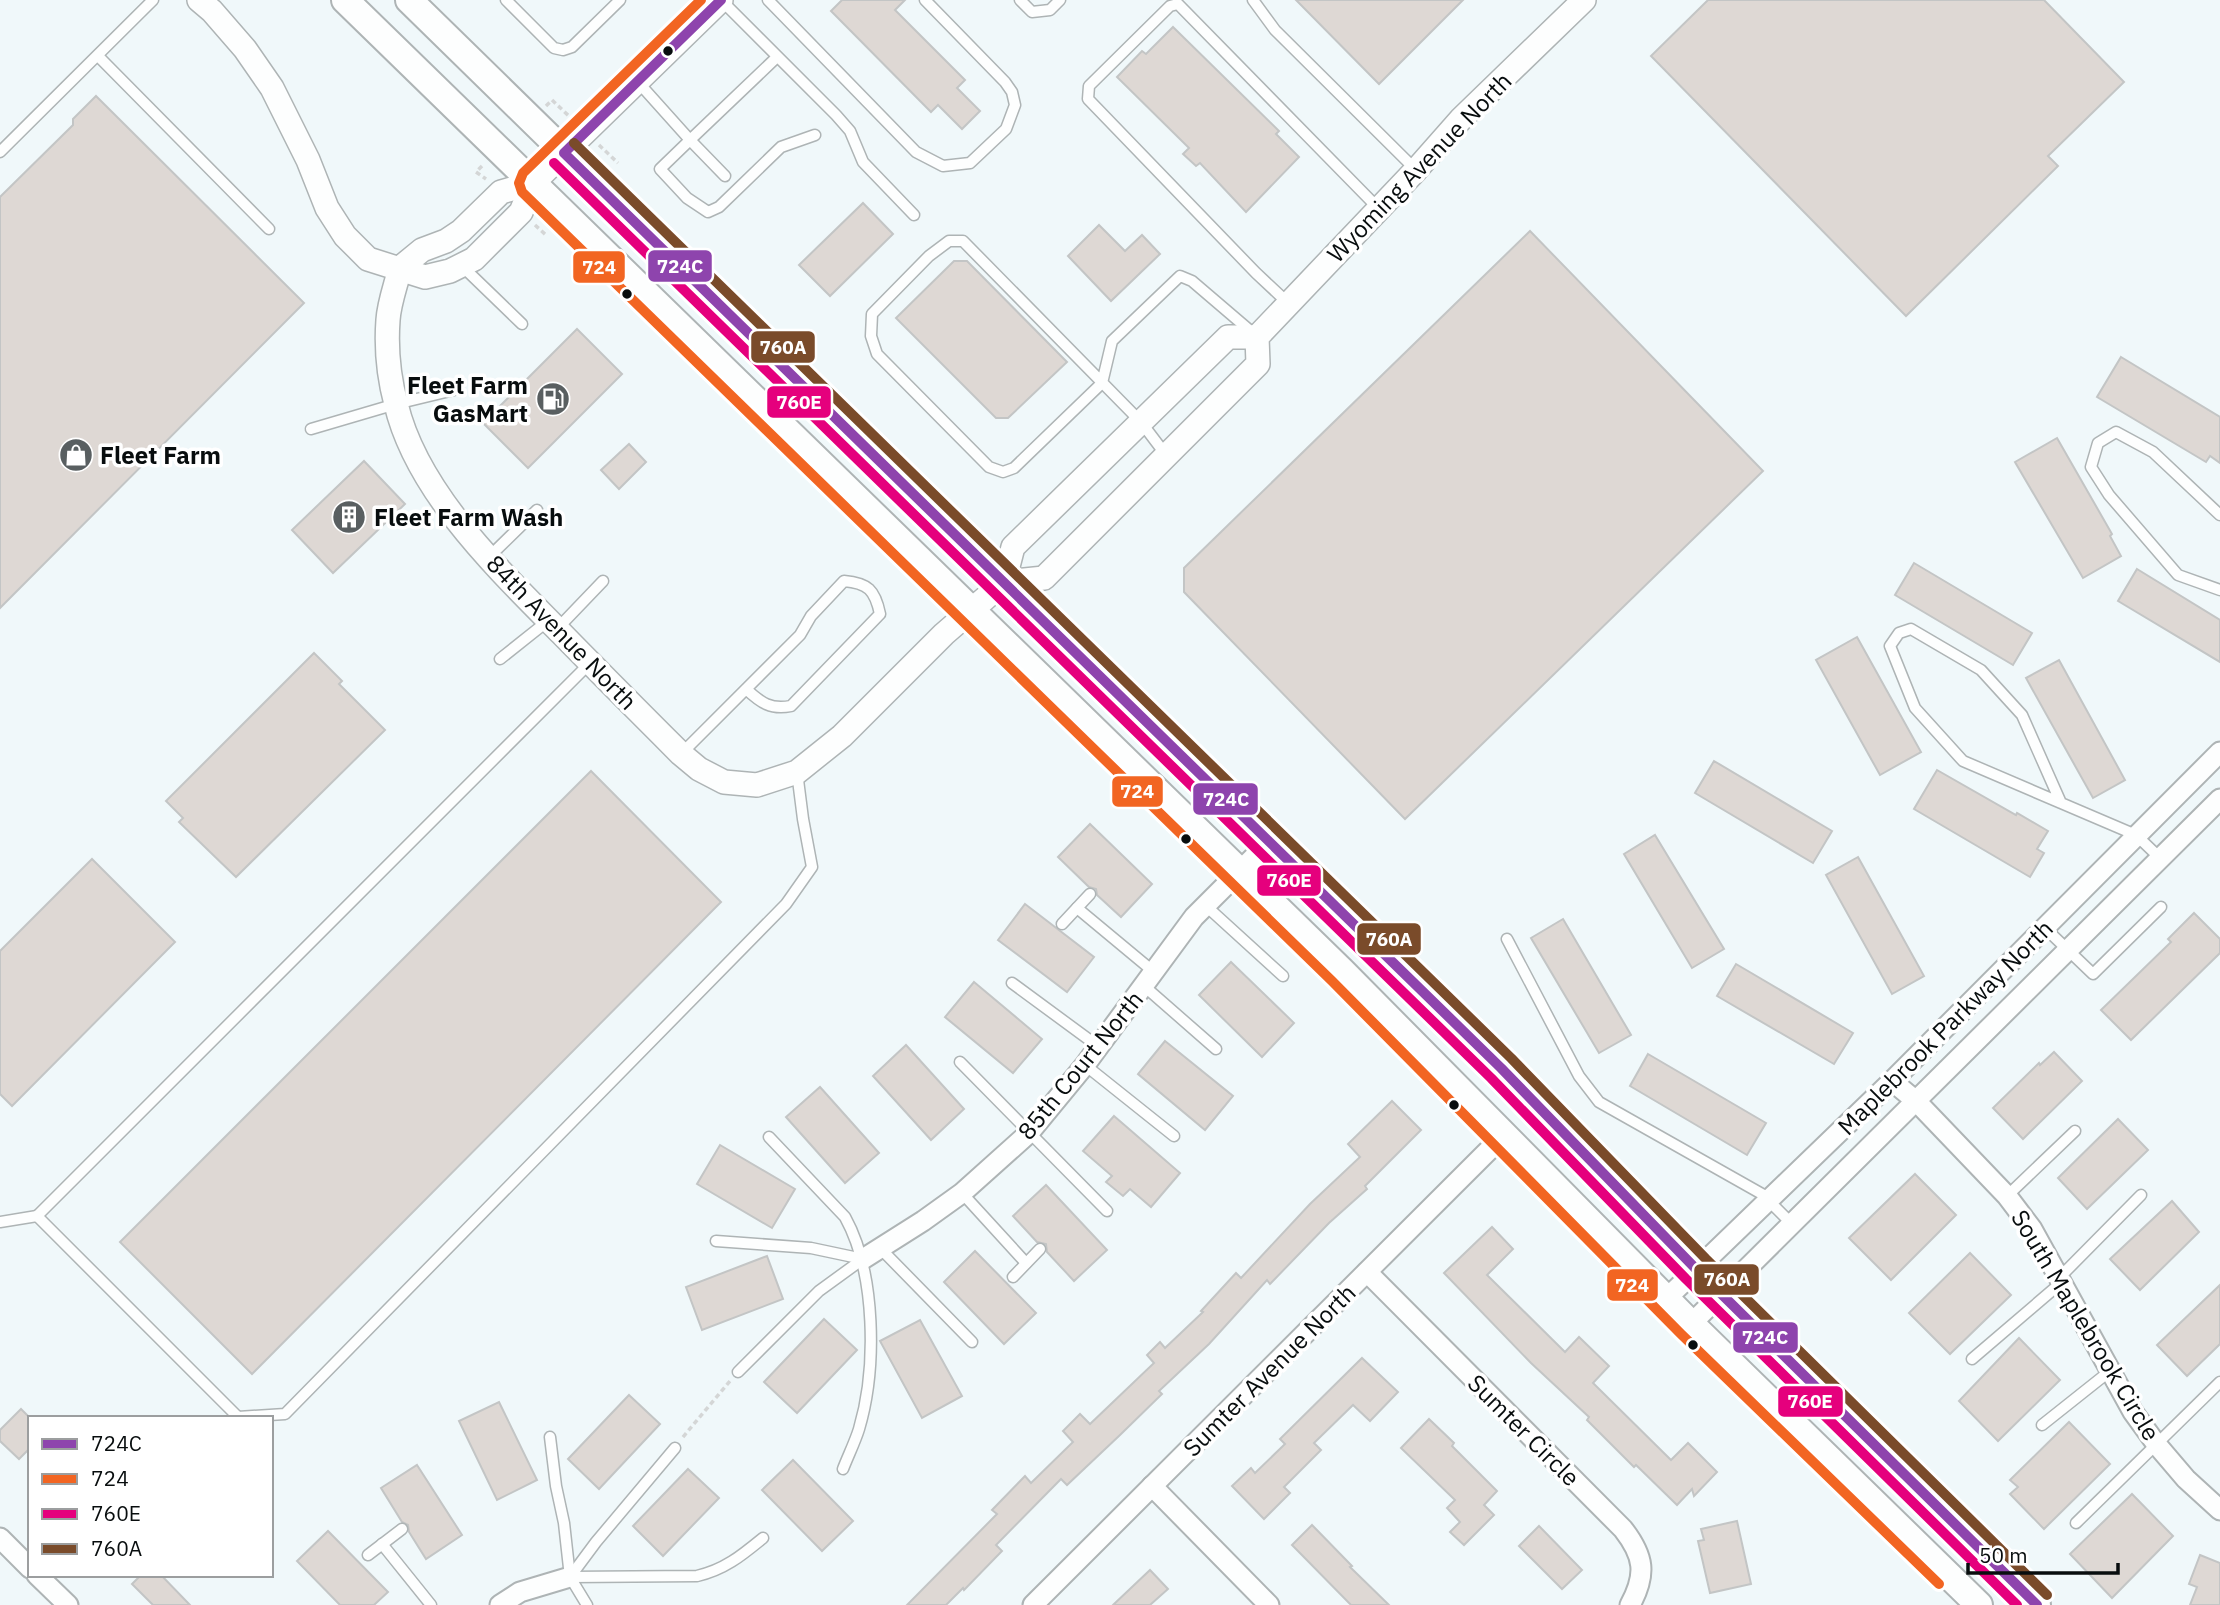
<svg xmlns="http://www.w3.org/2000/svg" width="2220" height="1605" viewBox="0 0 2220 1605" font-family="'IBM Plex Sans',sans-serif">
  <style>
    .building { fill: #ded8d4; stroke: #c3c5c5; stroke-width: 2 }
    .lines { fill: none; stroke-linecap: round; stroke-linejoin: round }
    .service-casing { stroke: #aeb4b5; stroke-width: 13 }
    .minor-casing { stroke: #aeb4b5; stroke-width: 23 }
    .tertiary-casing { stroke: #aeb4b5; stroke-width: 26 }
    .secondary-casing { stroke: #aeb4b5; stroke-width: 30 }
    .path { stroke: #d4d6d6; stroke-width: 3.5; stroke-dasharray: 5 3.5; stroke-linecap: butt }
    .service { stroke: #fdfefe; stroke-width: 10 }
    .minor { stroke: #fdfefe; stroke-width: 19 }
    .tertiary { stroke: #fdfefe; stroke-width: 23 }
    .secondary { stroke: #fdfefe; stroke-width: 26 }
    .bus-1-casing { stroke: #fff; stroke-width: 16 }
    .bus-2-casing { stroke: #fff; stroke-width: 16 }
    .bus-3-casing { stroke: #fff; stroke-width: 16 }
    .bus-4-casing { stroke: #fff; stroke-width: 16 }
    .bus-1 { stroke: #8e44ad; stroke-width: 10 }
    .bus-2 { stroke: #f26522; stroke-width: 10 }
    .bus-3 { stroke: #e5007d; stroke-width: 10 }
    .bus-4 { stroke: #7a4b2a; stroke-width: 10 }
    .bus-dot { fill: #080d0e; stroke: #fff; stroke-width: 2.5 }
    .labels { text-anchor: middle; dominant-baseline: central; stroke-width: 7; stroke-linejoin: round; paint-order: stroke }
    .street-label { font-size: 24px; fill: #080d0e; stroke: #fff }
    .poi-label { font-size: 24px; font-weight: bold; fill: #080d0e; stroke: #fff; text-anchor: start }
    .line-badge { stroke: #fff; stroke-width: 2.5 }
    .badge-label { font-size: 19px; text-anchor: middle; font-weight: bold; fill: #fff }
  </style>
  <rect width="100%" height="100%" fill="#f0f8fa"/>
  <!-- building -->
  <g class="building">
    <path d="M842,0H905L895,10L965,80L957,88L980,111L962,129L938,105L931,112L831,11Z"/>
    <path d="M1296,0H1463L1379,84Z"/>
    <path d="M1708,0H2044L2124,82L2048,156L2058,166L1906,316L1651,56Z"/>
    <path d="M1173,27L1279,131L1276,134L1299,157L1246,212L1200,163L1196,166L1183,154L1189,148L1117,77L1142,51L1146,54Z"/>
    <path d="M96,96L304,303L0,608V197L73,125V119Z"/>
    <path d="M863,203L893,234L830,296L799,265Z"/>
    <path d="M1099,225L1125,251L1142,235L1160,254L1111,301L1068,256Z"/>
    <path d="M1530,231L1763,471L1405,819L1184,592V568Z"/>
    <path d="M954,261H967L1067,362L1008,418H996L896,318Z"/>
    <path d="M577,329L622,374L528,468L483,423Z"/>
    <path d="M2121,357L2220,417V463L2210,456L2206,462L2097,397Z"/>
    <path d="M2057,438L2112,534L2110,536L2121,556L2083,578L2015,462Z"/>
    <path d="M629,444L646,462L619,489L601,470Z"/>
    <path d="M364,461L405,504L333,573L292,530Z"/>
    <path d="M1914,563L2032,633L2013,665L1895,595Z"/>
    <path d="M2137,569L2220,620V662L2118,601Z"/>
    <path d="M1857,637L1921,752L1880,775L1816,660Z"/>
    <path d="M314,653L342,681L339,684L385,730L236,877L179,822L183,818L166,801Z"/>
    <path d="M2059,660L2125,780L2093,798L2026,678Z"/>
    <path d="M1714,761L1832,831L1813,863L1695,793Z"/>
    <path d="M1937,770L2016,815L2017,813L2048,831L2037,849L2044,853L2030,877L1914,809Z"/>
    <path d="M591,771L721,902L252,1374L120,1242Z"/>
    <path d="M1090,824L1152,884L1121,917L1097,895L1096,889L1089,887L1058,857Z"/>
    <path d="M1655,835L1724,949L1692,968L1624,854Z"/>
    <path d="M1858,857L1924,976L1892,994L1826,875Z"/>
    <path d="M92,859L175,942L12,1106L0,1094V951Z"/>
    <path d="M1025,904L1094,957L1067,992L998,940Z"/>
    <path d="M2194,913L2220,939V953L2131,1040L2101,1010L2171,942L2168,939Z"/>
    <path d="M1563,919L1631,1035L1599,1053L1531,938Z"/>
    <path d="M1231,962L1294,1023L1262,1057L1199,995Z"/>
    <path d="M1736,964L1853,1033L1834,1064L1717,996Z"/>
    <path d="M974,982L1042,1039L1013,1073L945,1017Z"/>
    <path d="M1165,1041L1233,1096L1205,1130L1138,1074Z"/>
    <path d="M906,1045L964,1109L931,1140L873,1076Z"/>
    <path d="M2054,1052L2082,1081L2023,1139L1993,1108L2039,1063L2040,1065Z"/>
    <path d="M1648,1054L1766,1123L1747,1155L1630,1086Z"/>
    <path d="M820,1087L879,1153L845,1183L786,1117Z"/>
    <path d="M1392,1101L1421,1130L1365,1186L1367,1189L1329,1223L1270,1284L1267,1280L1209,1344L1159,1391L1162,1394L1120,1435L1067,1485L1061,1479L996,1545L1002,1551L964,1590L963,1588L946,1605H907L997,1514L992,1510L1025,1476L1031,1483L1073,1442L1063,1431L1080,1414L1090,1424L1154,1363L1147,1355L1160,1342L1165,1348L1203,1312L1201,1311L1236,1273L1241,1278L1310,1204L1360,1157L1348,1144Z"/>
    <path d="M1114,1116L1180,1173L1151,1207L1130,1189L1123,1196L1106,1182L1112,1176L1083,1151Z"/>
    <path d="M2118,1119L2148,1150L2087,1209L2058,1178Z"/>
    <path d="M720,1145L795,1189L772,1228L697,1184Z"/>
    <path d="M1915,1174L1956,1215L1891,1280L1849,1238Z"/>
    <path d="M1046,1185L1107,1250L1074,1281L1047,1252L1046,1244L1037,1242L1013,1216Z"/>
    <path d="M2172,1201L2199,1232L2140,1290L2110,1259Z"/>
    <path d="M1492,1227L1513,1249L1487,1275L1565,1352L1579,1337L1609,1366L1593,1383L1671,1460L1688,1443L1717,1472L1694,1496L1692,1489L1677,1505L1636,1465L1634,1467L1587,1420L1589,1417L1531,1363L1444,1273Z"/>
    <path d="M975,1251L1036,1313L1004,1344L944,1282Z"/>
    <path d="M1970,1253L2011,1295L1950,1354L1909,1313Z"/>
    <path d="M767,1256L783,1299L702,1330L686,1287Z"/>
    <path d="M2220,1285V1344L2187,1376L2157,1345Z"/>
    <path d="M824,1319L857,1350L797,1413L764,1382Z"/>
    <path d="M920,1320L962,1396L922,1418L880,1341Z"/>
    <path d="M2019,1338L2060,1380L1998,1441L1959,1401Z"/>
    <path d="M1362,1358L1398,1392L1370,1421L1353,1405L1314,1443L1321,1450L1284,1487L1290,1493L1264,1519L1232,1486L1251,1468L1255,1473L1285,1444L1280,1439Z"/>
    <path d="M629,1395L660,1424L599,1489L568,1459Z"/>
    <path d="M499,1402L537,1480L497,1500L459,1421Z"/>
    <path d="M21,1409L30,1418V1448L19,1459L0,1441V1430Z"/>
    <path d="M1429,1419L1454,1443L1452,1446L1497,1491L1484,1505L1494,1515L1464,1545L1450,1532L1460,1522L1447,1508L1455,1500L1401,1448Z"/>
    <path d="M2069,1422L2110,1464L2044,1529L2010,1494L2018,1487L2010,1480Z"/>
    <path d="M793,1460L853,1521L822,1551L762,1490Z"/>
    <path d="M417,1465L462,1535L426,1559L409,1532L408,1525L402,1522L381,1488Z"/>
    <path d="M688,1469L719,1498L663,1556L633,1526Z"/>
    <path d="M2132,1494L2173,1536L2112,1598L2070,1554Z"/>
    <path d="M1737,1521L1751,1584L1710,1593L1698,1541L1704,1540L1701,1529Z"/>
    <path d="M1312,1525L1352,1566L1350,1567L1389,1605H1351L1292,1545Z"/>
    <path d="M1539,1526L1582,1570L1562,1589L1519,1546Z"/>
    <path d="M328,1531L388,1592L374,1605H340L297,1561Z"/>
    <path d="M2200,1555L2220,1563V1605H2190L2197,1587L2189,1584Z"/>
    <path d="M1150,1570L1168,1589L1150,1605H1113Z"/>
    <path d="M141,1575H161L190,1605H153L132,1584Z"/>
  </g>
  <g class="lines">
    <!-- service casing -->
    <g class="service-casing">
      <g id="service">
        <path d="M506,0L554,48L563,50L572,47L620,0"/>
        <path d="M721,0L836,115L850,131L863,162L914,215"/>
        <path d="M768,0L916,152L943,166L970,163L1006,129L1015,105L1012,92L1005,82L925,0"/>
        <path d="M1020,0L1032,12L1050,10L1060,0"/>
        <path d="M1253,0L1275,30L1416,170"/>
        <path d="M98,56L269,229"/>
        <path d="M638,82L690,140L777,57"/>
        <path d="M0,152L153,0"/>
        <path d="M725,176L690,140L660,169L687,198L708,212L719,207L781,147L815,135"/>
        <path d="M462,266L522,324"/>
        <path d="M1288,303L1256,273L1088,99L1089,86L1170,6L1178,4L1378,208"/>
        <path d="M311,429L396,404L454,390"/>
        <path d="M1166,455L1141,422L963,241H949L929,256L872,314L871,336L877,354L989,467L1003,472L1014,468L1102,383L1112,341L1180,276L1192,281L1254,334"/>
        <path d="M2220,515L2153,452L2116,432L2098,443L2091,467L2109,495L2178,575L2220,590"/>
        <path d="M489,557L537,510"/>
        <path d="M557,629L603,581"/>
        <path d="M500,659L549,620"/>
        <path d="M590,663L37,1216L238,1417L285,1414L786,904L812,867L803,819L797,772"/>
        <path d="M681,754L800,635L811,616L844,581C868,583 875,590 880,614L791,706C771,710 761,703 746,689"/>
        <path d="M2061,803L1963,761L1915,708L1890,646L1899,633L1911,629L1981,670L2022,715L2061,803L2136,835L2160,858"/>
        <path d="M1205,905L1283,976"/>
        <path d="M1077,908L1154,972"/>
        <path d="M1062,924L1090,894"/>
        <path d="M2045,928L2093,974L2161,907"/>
        <path d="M1507,939L1579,1076L1599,1102L1762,1194L1791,1223"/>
        <path d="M1012,983L1099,1047"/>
        <path d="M1144,986L1216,1049"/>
        <path d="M960,1062L1107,1211"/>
        <path d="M1085,1065L1174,1136"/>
        <path d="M769,1137L845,1217C876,1273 877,1368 859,1429C855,1442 848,1456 843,1469"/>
        <path d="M962,1193L1026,1263"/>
        <path d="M2007,1196L2075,1131"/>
        <path d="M0,1222L37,1216"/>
        <path d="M716,1241L811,1248L863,1259"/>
        <path d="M880,1248L972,1342"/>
        <path d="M1013,1277L1040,1249"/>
        <path d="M2059,1278L2141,1195"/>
        <path d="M1972,1359L2062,1282"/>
        <path d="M738,1372L819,1291L863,1259"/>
        <path d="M2042,1425L2110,1371"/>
        <path d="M550,1437L556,1486L564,1523L570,1577L587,1605"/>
        <path d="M2076,1523L2220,1382"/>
        <path d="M382,1544L431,1605"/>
        <path d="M368,1555L402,1529"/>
        <path d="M570,1577L697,1576C724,1570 741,1556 763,1538"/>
        <path d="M570,1577L596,1542L675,1448"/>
      </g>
    </g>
    <!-- minor casing -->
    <g class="minor-casing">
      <g id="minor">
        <path d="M1892,1081L1916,1101L2007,1196L2032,1229L2133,1412L2157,1445L2186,1479L2220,1510"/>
        <path d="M863,1259L923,1221L962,1193L1029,1133L1085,1065L1194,917L1270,841"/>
        <path d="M1367,1272L1623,1529C1644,1556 1647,1574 1630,1605"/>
        <path d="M1666,1299L1892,1081L2220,752"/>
        <path d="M1691,1324L2220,799"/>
        <path d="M1152,1486L1269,1605"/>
        <path d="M0,1538L30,1568"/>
        <path d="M37,1575L68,1605"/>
        <path d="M500,1605L520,1592L570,1577"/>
        <path d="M1033,1605L1505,1134"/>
      </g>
    </g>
    <!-- tertiary casing -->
    <g class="tertiary-casing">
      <g id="tertiary">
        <path d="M199,0L212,11L245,49L272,88L308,160L327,208L345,236L368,259L425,277L450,271L474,259L521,212L533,183L721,0"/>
        <path d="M400,268C396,285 389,303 388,320C386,347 389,378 396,404C417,493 500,571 562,634C601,674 641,714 681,754L699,769L724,782L757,785L797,772L842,736L944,634L1004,582L1013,547L1228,337H1257"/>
        <path d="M400,268L422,250L446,241L461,231L501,192L533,183"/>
        <path d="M1004,582L1044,578L1258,364L1257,337L1416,170L1461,119L1584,0"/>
      </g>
    </g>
    <!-- secondary casing -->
    <g class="secondary-casing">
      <g id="secondary">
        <path d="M345,0L1342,971L1691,1324L1979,1605"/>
        <path d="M409,0L1501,1068L1696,1269L2037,1605"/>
      </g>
    </g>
    <!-- path -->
    <g class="path">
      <path d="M546,106L552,100L571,118"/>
      <path d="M599,145L618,163"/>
      <path d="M482,166L476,172L486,179"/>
      <path d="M535,225L546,235"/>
      <path d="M683,1437L730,1381"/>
    </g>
    <!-- service -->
    <use href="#service" class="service"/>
    <!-- minor -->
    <use href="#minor" class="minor"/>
    <!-- tertiary -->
    <use href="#tertiary" class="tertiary"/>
    <!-- secondary -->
    <use href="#secondary" class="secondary"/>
    <!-- bus-1 casing -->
    <g class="bus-1-casing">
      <path id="bus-1" d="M721,0L564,153L1501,1068L1696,1269L2037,1605"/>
    </g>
    <!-- bus-2 casing -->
    <g class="bus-2-casing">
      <path id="bus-2" d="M701,0L523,173L519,183L522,192L1332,981L1681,1334L1939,1584"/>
    </g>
    <!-- bus-3 casing -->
    <g class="bus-3-casing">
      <path id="bus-3" d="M554,163L1491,1078L1686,1279L2017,1605"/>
    </g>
    <!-- bus-4 casing -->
    <g class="bus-4-casing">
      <path id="bus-4" d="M574,143L1511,1058L1706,1259L2047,1595"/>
    </g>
    <!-- bus-1 -->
    <use href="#bus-1" class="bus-1"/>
    <!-- bus-2 -->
    <use href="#bus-2" class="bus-2"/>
    <!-- bus-3 -->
    <use href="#bus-3" class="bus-3"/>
    <!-- bus-4 -->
    <use href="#bus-4" class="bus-4"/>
  </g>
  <!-- icons -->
  <defs>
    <g id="fuel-disc" transform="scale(1.75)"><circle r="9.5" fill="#595f61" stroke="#fff"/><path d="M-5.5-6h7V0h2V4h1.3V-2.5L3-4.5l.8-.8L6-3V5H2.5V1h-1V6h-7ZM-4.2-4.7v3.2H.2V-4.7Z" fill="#fff"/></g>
    <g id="shop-disc" transform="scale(1.75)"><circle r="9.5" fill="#595f61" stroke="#fff"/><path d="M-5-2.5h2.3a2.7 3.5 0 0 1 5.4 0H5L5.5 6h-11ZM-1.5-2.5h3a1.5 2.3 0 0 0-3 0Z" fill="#fff"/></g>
    <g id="building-disc" transform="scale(1.75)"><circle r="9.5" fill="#595f61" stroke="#fff"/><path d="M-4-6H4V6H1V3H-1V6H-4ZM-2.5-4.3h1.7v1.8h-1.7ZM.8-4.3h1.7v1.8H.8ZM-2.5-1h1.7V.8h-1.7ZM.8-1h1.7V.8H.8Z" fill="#fff"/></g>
  </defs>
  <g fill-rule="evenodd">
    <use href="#fuel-disc" x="553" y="399"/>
    <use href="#shop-disc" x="76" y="455"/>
    <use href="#building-disc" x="349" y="517"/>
  </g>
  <!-- markers -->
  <g class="bus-dot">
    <circle cx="668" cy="51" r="6"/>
    <circle cx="627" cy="294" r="6"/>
    <circle cx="1186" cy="839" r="6"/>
    <circle cx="1454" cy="1105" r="6"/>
    <circle cx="1693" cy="1345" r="6"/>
  </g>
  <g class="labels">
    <!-- street labels -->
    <g class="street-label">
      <text transform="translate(1419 167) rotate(-46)">Wyoming Avenue North</text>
      <text transform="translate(562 632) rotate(46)">84th Avenue North</text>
      <text transform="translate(1945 1027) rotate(-45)">Maplebrook Parkway North</text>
      <text transform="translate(1080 1065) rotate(-51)">85th Court North</text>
      <text transform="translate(2086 1325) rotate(59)">South Maplebrook Circle</text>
      <text transform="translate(1269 1370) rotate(-45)">Sumter Avenue North</text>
      <text transform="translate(1524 1430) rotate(45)">Sumter Circle</text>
    </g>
    <!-- poi labels -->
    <g class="poi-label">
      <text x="528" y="385" text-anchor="end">Fleet Farm<tspan x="528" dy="28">GasMart</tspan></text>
      <text x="100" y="455">Fleet Farm</text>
      <text x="374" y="517">Fleet Farm Wash</text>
    </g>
  </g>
  <g class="line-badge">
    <rect x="647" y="249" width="66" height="34" rx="7" fill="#8e44ad"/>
    <rect x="572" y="250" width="54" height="34" rx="7" fill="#f26522"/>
    <rect x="750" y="330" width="66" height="34" rx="7" fill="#7a4b2a"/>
    <rect x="766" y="385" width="66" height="34" rx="7" fill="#e5007d"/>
    <rect x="1111" y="775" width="53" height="33" rx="7" fill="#f26522"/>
    <rect x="1192" y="782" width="67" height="34" rx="7" fill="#8e44ad"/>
    <rect x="1256" y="864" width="66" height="33" rx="7" fill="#e5007d"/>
    <rect x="1356" y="922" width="66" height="34" rx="7" fill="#7a4b2a"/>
    <rect x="1693" y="1263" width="67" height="33" rx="7" fill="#7a4b2a"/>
    <rect x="1606" y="1268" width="53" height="34" rx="7" fill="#f26522"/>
    <rect x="1732" y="1321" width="67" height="33" rx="7" fill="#8e44ad"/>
    <rect x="1777" y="1385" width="67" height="33" rx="7" fill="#e5007d"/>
  </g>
  <g class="badge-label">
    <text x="680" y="273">724C</text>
    <text x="599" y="274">724</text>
    <text x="783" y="354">760A</text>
    <text x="799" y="409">760E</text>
    <text x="1137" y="798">724</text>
    <text x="1226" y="806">724C</text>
    <text x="1289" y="887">760E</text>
    <text x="1389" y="946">760A</text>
    <text x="1727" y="1286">760A</text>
    <text x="1632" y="1292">724</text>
    <text x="1765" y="1344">724C</text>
    <text x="1810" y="1408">760E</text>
  </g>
  <!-- legend -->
  <rect x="28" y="1416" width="245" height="161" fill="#ffffff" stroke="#9c9e9f" stroke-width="2"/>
  <rect x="42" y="1439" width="35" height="10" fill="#8e44ad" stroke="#9c9e9f" stroke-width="2"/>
  <text x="91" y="1451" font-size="21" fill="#080d0e">724C</text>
  <rect x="42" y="1474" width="35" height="10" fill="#f26522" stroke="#9c9e9f" stroke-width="2"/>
  <text x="91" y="1486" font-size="21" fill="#080d0e">724</text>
  <rect x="42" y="1509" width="35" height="10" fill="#e5007d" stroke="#9c9e9f" stroke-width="2"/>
  <text x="91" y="1521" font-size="21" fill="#080d0e">760E</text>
  <rect x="42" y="1544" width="35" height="10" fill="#7a4b2a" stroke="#9c9e9f" stroke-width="2"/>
  <text x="91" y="1556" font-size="21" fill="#080d0e">760A</text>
  <!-- scale -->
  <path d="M1968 1563v10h150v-10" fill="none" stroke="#080d0e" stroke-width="3.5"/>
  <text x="1979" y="1563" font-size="21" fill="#080d0e" stroke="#ffffff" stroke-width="5" paint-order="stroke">50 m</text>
</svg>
